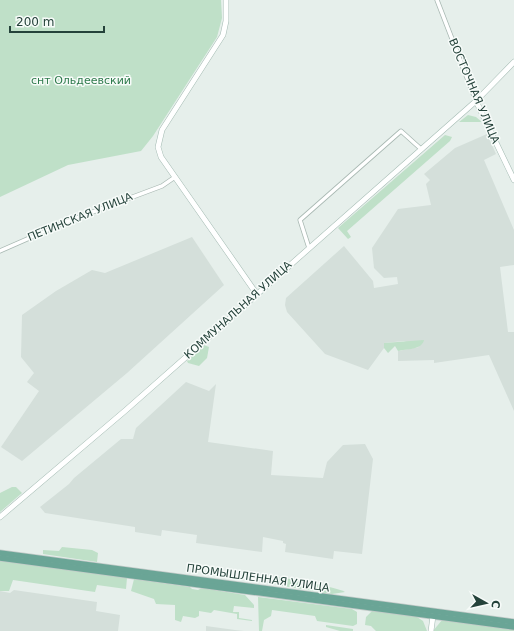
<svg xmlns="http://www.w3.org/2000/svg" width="514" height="631" viewBox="0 0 514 631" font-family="'DejaVu Sans',sans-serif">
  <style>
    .built { fill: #d4dfda }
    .green { fill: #bfe0c8 }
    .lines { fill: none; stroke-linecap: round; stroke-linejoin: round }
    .street-casing { stroke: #a8b8b2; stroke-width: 5 }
    .secondary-casing { stroke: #a4bbb3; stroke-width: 6 }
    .primary-casing { stroke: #c2cac8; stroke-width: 7 }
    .street { stroke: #fff; stroke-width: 3.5 }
    .secondary { stroke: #fff; stroke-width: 5 }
    .primary { stroke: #6aa596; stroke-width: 5.5 }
    .labels { text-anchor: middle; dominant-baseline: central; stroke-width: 3; stroke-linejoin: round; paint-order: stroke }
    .park-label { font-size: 11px; fill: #2d7a4b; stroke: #f7fbf9 }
    .street-label { font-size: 11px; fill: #24423a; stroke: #f7fbf9 }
  </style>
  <rect width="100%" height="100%" fill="#e6efeb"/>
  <!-- built -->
  <g class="built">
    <path d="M487,134L496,154L484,160L514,230V265L500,267L508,332H514V411L489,355L434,363V360L398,361V351L419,347L404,341L384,343V348L368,370L325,354L287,312L285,305L286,298L344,246L373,281L374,288L398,284L397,277L384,278L374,268L372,248L398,209L431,205L426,184L430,180L424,174L455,148Z"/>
    <path d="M192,237L224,285L127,373L22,461L1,447L39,391L27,382L34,373L21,357L22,315L56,291L92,270L105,273Z"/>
    <path d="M186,382L209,391L216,384L208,442L273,451L271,475L323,478L327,462L343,445L365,444L373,459L362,554L334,551L333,559L285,552L286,544L283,543V541L263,537L262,552L196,543L197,535L162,530L161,536L135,532V527L45,513L40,507L69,484L74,478L121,439H133L136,428Z"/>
    <path d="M14,590L97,602L96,611L120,615L118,631H0V591L10,593Z"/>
    <path d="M206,626L235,630L244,631H206Z"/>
  </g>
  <!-- green -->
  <g class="green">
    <path d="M0,0H221L222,18L217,37L153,136L141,151L68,165L0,197Z"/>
    <path d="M468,115L476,117L482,122H459Z"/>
    <path d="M445,135L452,137L450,141L347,231L351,237L348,239L338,228Z"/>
    <path d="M424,340C422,350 406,349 398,351L395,346L388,353L384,348V343Z"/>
    <path d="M204,345L209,347L207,358L199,366L188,363L187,361Z"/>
    <path d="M12,487H16L22,493L0,512V493Z"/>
    <path d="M62,547L92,550L98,553L97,562L43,554V550L59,551Z"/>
    <path d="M0,560L127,578L126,589L97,585L95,592L13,580L9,591H0Z"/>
    <path d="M275,577C282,577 341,588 345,592L332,594L277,585L274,583Z"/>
    <path d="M134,579L190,587L192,589L198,590L202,588L245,595L254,605V608L234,606L233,612H239V618L252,620V621L237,619V614L214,610L211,613L199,611V616L195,618L183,616L181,622L175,620V605L156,604L154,599L131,591Z"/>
    <path d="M258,597L352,609L357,612V624L353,626L317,621L315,616L272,610L271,616L264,620L262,631H259Z"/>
    <path d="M373,610L417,617L423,621L427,631H376L371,626L365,625L366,617Z"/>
    <path d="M442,620L514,630V631H433Z"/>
    <path d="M326,625L353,629V631H340L326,627Z"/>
  </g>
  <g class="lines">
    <!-- street casing -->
    <g class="street-casing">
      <g id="street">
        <path d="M437,0L476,101"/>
        <path d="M309,248L300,220L401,131L421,149"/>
        <path d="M0,251L66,222L162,186L175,177"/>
      </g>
    </g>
    <!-- secondary casing -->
    <g class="secondary-casing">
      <g id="secondary">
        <path d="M226,0V21L223,35L162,130L158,147L161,157L256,293"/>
        <path d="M476,101L514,180"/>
        <path d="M0,517L126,410L476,101L514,62"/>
        <path d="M431,631L433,616"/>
      </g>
    </g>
    <!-- primary casing -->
    <g class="primary-casing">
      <g id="primary">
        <path d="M0,553L514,622"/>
        <path d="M0,558L514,627"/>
      </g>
    </g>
    <!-- street -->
    <use href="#street" class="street"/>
    <!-- secondary -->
    <use href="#secondary" class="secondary"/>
    <!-- primary -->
    <use href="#primary" class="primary"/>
  </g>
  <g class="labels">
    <!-- park labels -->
    <g class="park-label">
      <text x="81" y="80">снт Ольдеевский</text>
    </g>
    <!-- street labels -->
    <g class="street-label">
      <text transform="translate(474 91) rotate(67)">ВОСТОЧНАЯ УЛИЦА</text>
      <text transform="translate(80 217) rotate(-22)">ПЕТИНСКАЯ УЛИЦА</text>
      <text transform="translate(238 310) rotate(-42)">КОММУНАЛЬНАЯ УЛИЦА</text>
      <text transform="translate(258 578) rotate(8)">ПРОМЫШЛЕННАЯ УЛИЦА</text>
    </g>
  </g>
  <!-- north arrow -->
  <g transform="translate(486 603) rotate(98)" stroke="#f7fbf9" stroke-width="3" paint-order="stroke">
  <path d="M0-3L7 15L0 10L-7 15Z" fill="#24423a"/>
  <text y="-6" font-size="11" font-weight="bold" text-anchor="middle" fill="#24423a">С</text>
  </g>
  <!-- scale -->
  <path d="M10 26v6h94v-6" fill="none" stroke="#24423a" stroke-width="2"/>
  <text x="16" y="26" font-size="12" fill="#24423a" stroke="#f7fbf9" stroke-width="3" paint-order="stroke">200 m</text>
</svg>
